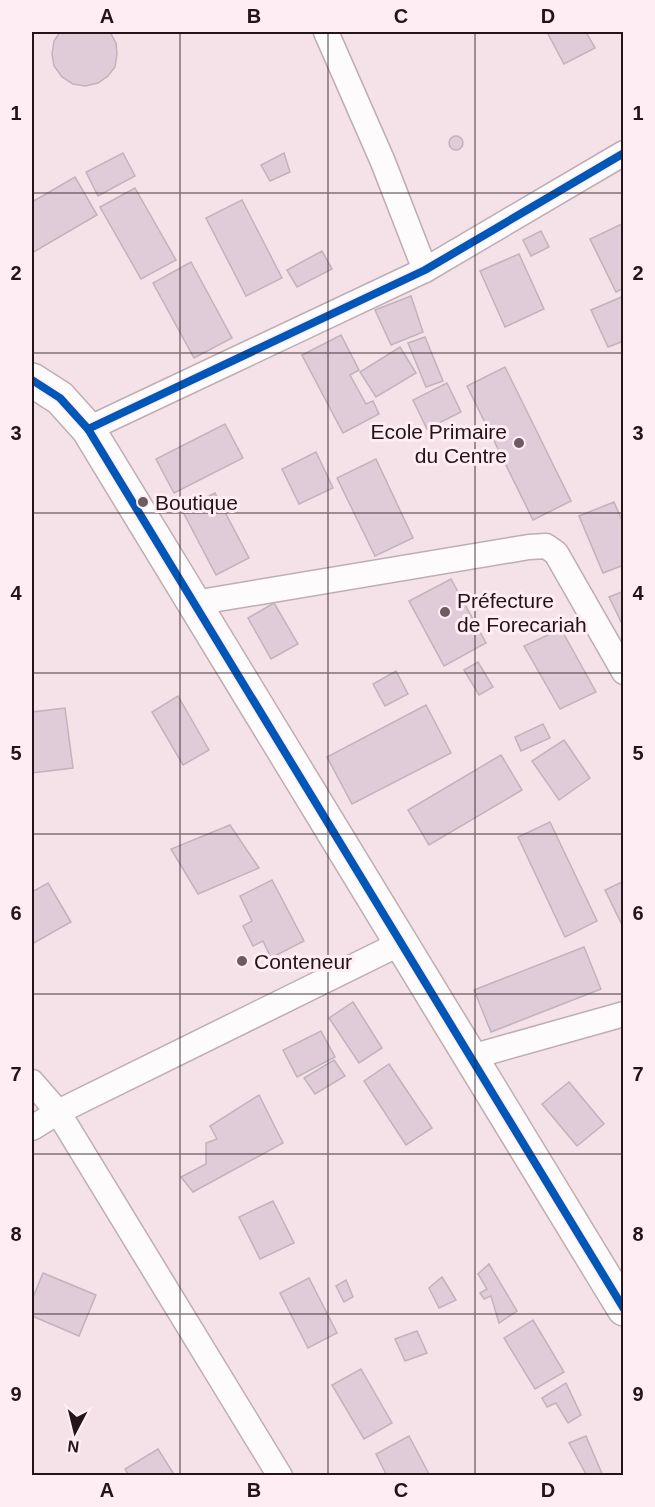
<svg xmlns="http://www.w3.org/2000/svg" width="655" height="1507" viewBox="0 0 655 1507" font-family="Helvetica,sans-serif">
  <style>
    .building { fill: #dfccd8; stroke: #c0b3ba; stroke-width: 1.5 }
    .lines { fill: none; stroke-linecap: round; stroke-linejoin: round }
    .street-casing { stroke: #beaeb3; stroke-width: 27 }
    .secondary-casing { stroke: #beaeb3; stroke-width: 36 }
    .street { stroke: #fdfbfc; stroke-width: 24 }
    .secondary { stroke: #fdfbfc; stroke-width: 33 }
    .cycleway-casing { stroke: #feedf2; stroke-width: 11 }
    .cycleway { stroke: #0057b8; stroke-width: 8 }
    .grid { fill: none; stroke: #231419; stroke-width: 1.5; stroke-opacity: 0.55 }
    .poi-dot { fill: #6c5c61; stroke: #feedf2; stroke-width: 2 }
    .labels { text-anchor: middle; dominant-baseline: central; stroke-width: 6; stroke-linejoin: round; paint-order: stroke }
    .poi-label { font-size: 21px; fill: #231419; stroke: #feedf2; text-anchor: start }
    .neatline { fill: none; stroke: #231419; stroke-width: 2 }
    .grid-label { font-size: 20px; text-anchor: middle; font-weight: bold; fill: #231419 }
  </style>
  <rect width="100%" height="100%" fill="#f4e2e8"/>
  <!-- building -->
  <g class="building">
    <path d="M60,32H110L116,43L117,54L115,67L108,76L98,83L85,86L73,84L62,77L54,66L52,54L54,41Z"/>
    <path d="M547,32H586L595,48L564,64Z"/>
    <circle cx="456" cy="143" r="7"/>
    <path d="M123,153L135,176L98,196L86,172Z"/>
    <path d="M284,153L290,172L270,181L261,165Z"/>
    <path d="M75,177L97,215L32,253V202Z"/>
    <path d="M135,188L176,260L141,279L100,207Z"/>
    <path d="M242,200L282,278L246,296L206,218Z"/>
    <path d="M624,223V288L616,292L590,239Z"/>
    <path d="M541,231L549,247L531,256L523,240Z"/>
    <path d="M322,251L332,269L297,287L287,270Z"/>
    <path d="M519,254L544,309L505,327L480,271Z"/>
    <path d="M191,262L232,338L194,358L153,283Z"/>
    <path d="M411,296L423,332L391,345L375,310Z"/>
    <path d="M624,296V341L608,347L591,310Z"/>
    <path d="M341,335L359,370L350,375L366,404L373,401L379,414L343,433L302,355Z"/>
    <path d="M425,337L443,381L426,387L408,343Z"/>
    <path d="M400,347L416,373L376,397L360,372Z"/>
    <path d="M505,367L571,501L533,520L467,386Z"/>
    <path d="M447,383L461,412L427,429L413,400Z"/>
    <path d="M225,424L243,458L174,493L156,459Z"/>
    <path d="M316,452L333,488L299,504L282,469Z"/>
    <path d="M376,459L413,538L375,556L337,478Z"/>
    <path d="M215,493L249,558L216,575L182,510Z"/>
    <path d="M614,502L624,525V565L603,573L579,516Z"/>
    <path d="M451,579L486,643L444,666L409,601Z"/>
    <path d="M624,591V628L609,597Z"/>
    <path d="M274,603L298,644L271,659L248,618Z"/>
    <path d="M561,629L596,692L560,709L524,646Z"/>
    <path d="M478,662L493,687L479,695L464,670Z"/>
    <path d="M396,671L408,694L385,706L373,684Z"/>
    <path d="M178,696L209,750L183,765L152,712Z"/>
    <path d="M426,705L451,753L352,804L327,757Z"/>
    <path d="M65,708L73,768L32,773V712Z"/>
    <path d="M543,724L550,738L521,751L515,737Z"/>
    <path d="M564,740L590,778L559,800L532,761Z"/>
    <path d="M501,755L522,790L429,845L408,810Z"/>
    <path d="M550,822L597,921L565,937L518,837Z"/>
    <path d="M230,825L259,868L198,894L171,849Z"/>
    <path d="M272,880L304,941L271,958L263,941L253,946L243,926L252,921L240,896Z"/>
    <path d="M624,881V929L605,890Z"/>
    <path d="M48,883L71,922L32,944V892Z"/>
    <path d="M584,947L601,989L491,1032L474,990Z"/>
    <path d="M353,1002L382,1048L359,1063L329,1018Z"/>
    <path d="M321,1031L335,1057L297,1077L283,1050Z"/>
    <path d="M334,1060L345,1076L315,1094L304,1078Z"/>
    <path d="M389,1064L432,1128L406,1145L364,1081Z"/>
    <path d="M569,1082L604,1124L577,1146L542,1104Z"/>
    <path d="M259,1095L283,1143L193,1192L181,1177L206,1164V1143L217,1139L210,1126Z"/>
    <path d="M273,1201L294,1243L260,1259L239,1217Z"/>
    <path d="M489,1264L517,1311L499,1323L491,1296L484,1299L480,1293L487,1289L478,1274Z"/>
    <path d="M43,1273L96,1295L79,1336L32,1316V1300Z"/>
    <path d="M442,1277L456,1300L439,1308L429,1288Z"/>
    <path d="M309,1278L337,1333L308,1348L280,1293Z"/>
    <path d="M346,1280L353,1297L344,1302L336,1286Z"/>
    <path d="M533,1320L564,1372L535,1389L504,1338Z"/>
    <path d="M417,1331L427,1353L405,1361L395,1339Z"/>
    <path d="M361,1369L392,1423L364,1439L332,1385Z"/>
    <path d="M566,1383L581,1415L568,1423L556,1403L547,1407L542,1398Z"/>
    <path d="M409,1436L430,1476H387L376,1454Z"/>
    <path d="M586,1436L603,1476H587L569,1443Z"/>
    <path d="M158,1449L175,1476H129L125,1469Z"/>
  </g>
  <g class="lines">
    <!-- street casing -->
    <g class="street-casing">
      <g id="street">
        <path d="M326,32L383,162L425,270"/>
        <path d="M88,429L425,270L624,153"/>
        <path d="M194,603L529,547L546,546L556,553L624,672"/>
        <path d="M471,1057L624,1014"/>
        <path d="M32,1082L58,1112L280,1476"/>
        <path d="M32,1128L58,1112L401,943"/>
      </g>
    </g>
    <!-- secondary casing -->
    <g class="secondary-casing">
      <path id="secondary" d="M32,380L60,398L88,429L624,1309"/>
    </g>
    <!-- street -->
    <use href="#street" class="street"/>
    <!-- secondary -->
    <use href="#secondary" class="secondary"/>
    <!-- cycleway casing -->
    <g class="cycleway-casing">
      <g id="cycleway">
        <path d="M32,380L60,398L88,429L624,1309"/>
        <path d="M88,429L425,270L624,153"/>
      </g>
    </g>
    <!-- cycleway -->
    <use href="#cycleway" class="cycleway"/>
  </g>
  <!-- grid -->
  <path class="grid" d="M180,32V1476M328,32V1476M475,32V1476M32,193H624M32,353H624M32,513H624M32,673H624M32,834H624M32,994H624M32,1154H624M32,1314H624"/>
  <!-- markers -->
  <g class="poi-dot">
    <circle cx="519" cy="443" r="6"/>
    <circle cx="143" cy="502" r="6"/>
    <circle cx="445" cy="612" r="6"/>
    <circle cx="242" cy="961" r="6"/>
  </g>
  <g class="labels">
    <!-- poi labels -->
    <g class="poi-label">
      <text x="507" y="431" text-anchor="end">Ecole Primaire<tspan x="507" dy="24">du Centre</tspan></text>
      <text x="155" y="502">Boutique</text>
      <text x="457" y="600">Préfecture<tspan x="457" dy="24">de Forecariah</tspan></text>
      <text x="254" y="961">Conteneur</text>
    </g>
  </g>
  <!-- border -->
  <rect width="655" height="1507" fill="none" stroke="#feedf2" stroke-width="66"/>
  <!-- north arrow -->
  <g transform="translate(75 1432) rotate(187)" stroke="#feedf2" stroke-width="4.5" paint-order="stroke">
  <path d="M0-4.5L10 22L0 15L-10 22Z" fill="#231419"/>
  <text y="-9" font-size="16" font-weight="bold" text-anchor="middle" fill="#231419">N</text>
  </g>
  <rect x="33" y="33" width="589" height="1441" class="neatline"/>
  <g class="grid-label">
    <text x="107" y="23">A</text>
    <text x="254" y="23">B</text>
    <text x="401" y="23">C</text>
    <text x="548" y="23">D</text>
    <text x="16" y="120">1</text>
    <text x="638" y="120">1</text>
    <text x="16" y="280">2</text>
    <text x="638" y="280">2</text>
    <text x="16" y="440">3</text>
    <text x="638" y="440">3</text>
    <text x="16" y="600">4</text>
    <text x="638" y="600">4</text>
    <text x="16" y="760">5</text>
    <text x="638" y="760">5</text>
    <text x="16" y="920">6</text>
    <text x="638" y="920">6</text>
    <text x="16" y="1081">7</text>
    <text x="638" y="1081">7</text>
    <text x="16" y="1241">8</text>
    <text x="638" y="1241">8</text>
    <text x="16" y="1401">9</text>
    <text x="638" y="1401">9</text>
    <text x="107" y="1497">A</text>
    <text x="254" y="1497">B</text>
    <text x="401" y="1497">C</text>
    <text x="548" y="1497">D</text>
  </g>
</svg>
